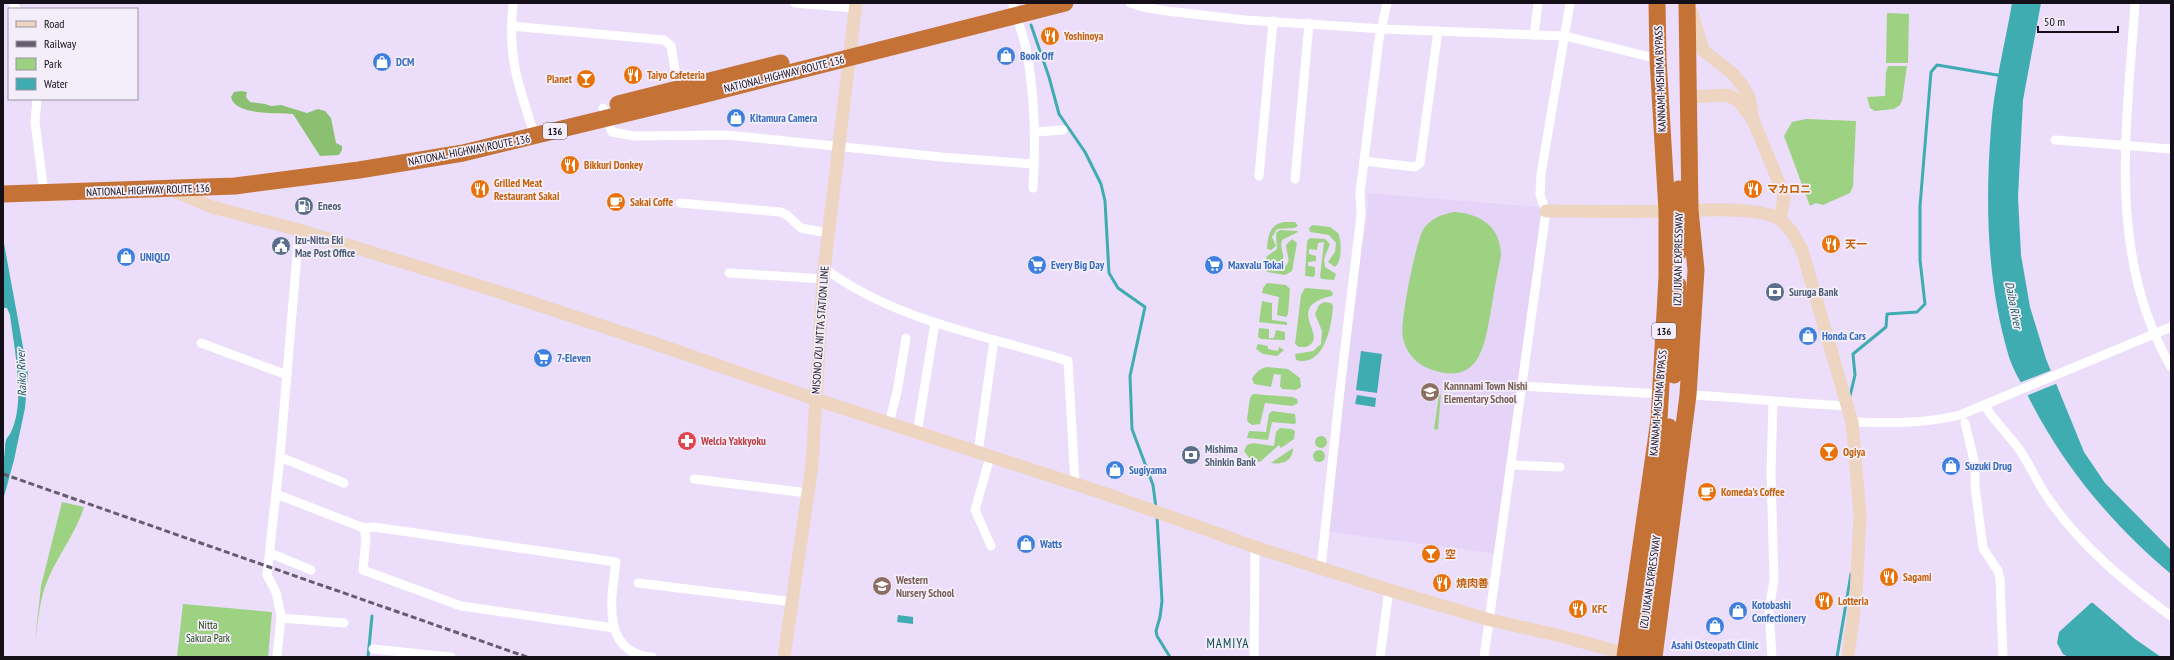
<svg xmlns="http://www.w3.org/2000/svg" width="2174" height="660" viewBox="0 0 2174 660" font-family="'PT Sans Narrow','Noto Sans JP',sans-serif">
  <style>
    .built { fill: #e6d3f8 }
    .green { fill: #9cd282 }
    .forest { fill: #8bc071 }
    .water { fill: #3facb2 }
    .pier { fill: #ecddfb }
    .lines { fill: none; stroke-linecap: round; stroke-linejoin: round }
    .stream { stroke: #3facb2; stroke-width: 3 }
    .street { stroke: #fff; stroke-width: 9 }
    .secondary { stroke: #edd5c2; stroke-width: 13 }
    .highway { stroke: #c47235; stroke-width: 17 }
    .rail { stroke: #655c6d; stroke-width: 3; stroke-dasharray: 6 3; stroke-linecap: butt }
    .labels { text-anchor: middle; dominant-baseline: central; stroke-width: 3.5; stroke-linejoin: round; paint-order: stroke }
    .shield { fill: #f4eefa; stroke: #57525c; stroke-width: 1 }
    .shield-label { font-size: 10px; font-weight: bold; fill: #140f19 }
    .food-label { font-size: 11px; font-weight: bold; fill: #c56008; stroke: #f4eefa; text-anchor: start }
    .shop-label { font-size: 11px; font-weight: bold; fill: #366cbe; stroke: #f4eefa; text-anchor: start }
    .street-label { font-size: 11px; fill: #140f19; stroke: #f4eefa }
    .service-label { font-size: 11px; font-weight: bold; fill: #4e5e75; stroke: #f4eefa; text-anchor: start }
    .education-label { font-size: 11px; font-weight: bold; fill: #785e54; stroke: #f4eefa; text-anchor: start }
    .health-label { font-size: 11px; font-weight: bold; fill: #be3a42; stroke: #f4eefa; text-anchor: start }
    .park-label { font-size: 11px; fill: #22450d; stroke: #f4eefa }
    .water-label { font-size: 12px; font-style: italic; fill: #1c595c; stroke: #f4eefa }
    .quarter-label { font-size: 13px; letter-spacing: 1px; fill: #0a4a51; stroke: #f4eefa }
  </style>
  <rect width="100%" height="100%" fill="#ecddfb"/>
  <!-- built -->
  <path class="built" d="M1367,193L1538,207L1542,211L1508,461L1494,553L1329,532L1348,342L1368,206Z"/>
  <!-- green -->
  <g class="green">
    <path d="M1887,13L1909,14L1908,63H1886Z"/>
    <path d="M1888,66H1907L1902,101L1900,105L1894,109L1875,111L1870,108L1867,97L1885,96L1886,72Z"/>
    <path d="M1806,119L1856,121L1853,186L1850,193L1823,205L1816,203L1810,206L1784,136L1792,122Z"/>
    <path d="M1455,212C1482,214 1501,228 1501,256C1497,274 1494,292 1491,310C1485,344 1480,386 1433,370C1418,366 1406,353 1403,338C1399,325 1416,240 1424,228C1432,218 1442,214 1455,212Z"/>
    <path d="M1284,222H1295L1298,226L1294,228L1277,229L1272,237L1276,246L1271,250L1267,249C1268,236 1269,225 1284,222Z"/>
    <path d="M1313,225L1330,227L1338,233C1342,241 1342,262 1335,267L1328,262L1335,252L1336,243L1329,235L1310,232L1309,228Z"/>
    <path d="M1280,230L1297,231L1298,232L1282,240C1279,249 1286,254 1282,262C1278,266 1271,264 1267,262L1266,257L1277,249L1276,233Z"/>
    <path d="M1310,238L1325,239L1330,244L1324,259L1325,267L1336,274L1334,280L1322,279L1320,277L1324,242L1318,243L1317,250L1309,249V254L1316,256V261L1308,262V266L1315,267V275L1313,277L1305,276L1307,241Z"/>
    <path d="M1292,239L1297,243L1292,271L1285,275L1267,272L1266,270L1268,268L1281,269C1294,262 1286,255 1286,245Z"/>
    <path d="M1267,283L1286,285L1290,289L1288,314L1286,317L1277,315L1279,297L1262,293L1263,288Z"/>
    <path d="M1305,288L1330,290L1333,293L1332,296C1281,307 1332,337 1306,347H1299L1295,344L1301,295Z"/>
    <path d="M1262,301L1272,303V320L1287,322V325L1259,322Z"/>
    <path d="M1324,302L1331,303L1333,306C1332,326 1324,368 1296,360L1295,354L1313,351L1321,344L1322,331L1315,314L1319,305Z"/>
    <path d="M1259,328L1269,329V338H1274L1276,330L1285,332V340L1261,339L1258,337Z"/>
    <path d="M1258,344L1268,346V349L1278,351L1279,347L1284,350L1277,356L1263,354L1256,349Z"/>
    <path d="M1268,367L1288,369L1300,378L1301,387L1296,390L1282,389L1280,386L1281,375L1274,374L1271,387L1254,384L1252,379C1256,372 1260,368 1268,367Z"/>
    <path d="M1253,394L1293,397L1297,399L1298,403L1292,406L1265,403L1260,424L1252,425L1248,422L1247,419L1250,398Z"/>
    <path d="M1441,394L1438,429L1436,430L1434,429L1439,395Z"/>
    <path d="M1272,411L1295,414L1296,423L1294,424L1272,422L1268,440L1247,438L1249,431L1266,432L1269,414Z"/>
    <path d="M1280,428L1291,429L1295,431L1294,439L1281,448L1279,445L1260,462L1250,459L1244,451L1247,445L1253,443L1274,446L1276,432Z"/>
    <circle cx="1321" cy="442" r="6"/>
    <path d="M1293,448C1293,461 1282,465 1271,463Z"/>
    <circle cx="1319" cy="456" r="6"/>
    <path d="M62,502L84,507C75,536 55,558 45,587C39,604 38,624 35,641L41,586Z"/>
    <path d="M183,604L272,612L268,657H177Z"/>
  </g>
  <!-- forest -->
  <path class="forest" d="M241,91L247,92L246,97L250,102L265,104L271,106L281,105L307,113L318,109L325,111L331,118L336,143L342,146V150L339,155L320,156L293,114C277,112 235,116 231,97L234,92Z"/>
  <!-- water -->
  <g class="water">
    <path d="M2012,3H2041L2023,100L2018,197L2021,255L2030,307L2046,359L2084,452L2105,483L2171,550V574C2111,524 2060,462 2026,392C2020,381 2013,369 2009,357C1987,283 1985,206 1991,128C1994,86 2005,44 2012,3Z"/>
    <path d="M3,238L28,374L25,408L14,460L3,500V461C6,453 4,447 6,440C7,437 10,435 11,432C26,401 14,348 10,315L7,308H3Z"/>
    <path d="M1361,351L1382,354L1377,393L1356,390Z"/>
    <path d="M1357,395L1376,398L1375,407L1355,404Z"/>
    <path d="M2091,603H2093L2135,639L2161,657H2068L2063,654L2057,643L2059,632Z"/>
    <path d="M898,615L913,617V624L897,622Z"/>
  </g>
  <!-- pier -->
  <path class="pier" d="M2052,370L2058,383L2026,396L2019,383Z"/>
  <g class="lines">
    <!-- stream -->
    <g class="stream">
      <path d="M1031,25L1049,77L1059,114L1085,152L1101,184L1105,201L1109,273L1118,288L1145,307L1130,376L1132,429L1153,485L1156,508"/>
      <path d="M1850,396L1855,375L1853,354L1886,327L1887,314L1917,312L1925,304L1920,260V206L1931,72L1937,65L2003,76"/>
      <path d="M1157,516L1162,601L1160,617L1156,631L1157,636L1170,657"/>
      <path d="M368,657L372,616"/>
      <path d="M1837,657L1851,574"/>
    </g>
    <!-- street -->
    <g class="street">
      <path d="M13,3L16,9"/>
      <path d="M513,3C508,54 516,79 532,127"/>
      <path d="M795,3L855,8"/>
      <path d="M1130,3L1143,7L1167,11L1246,20L1383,29L1565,36L1658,59"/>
      <path d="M2135,3C2127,127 2106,254 2171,367"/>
      <path d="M1013,6C1018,22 1024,37 1027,53C1035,98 1036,143 1033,188"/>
      <path d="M511,26L664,40L671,46L678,88"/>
      <path d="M1534,35L1538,3"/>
      <path d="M37,99L35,122L44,193"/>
      <path d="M603,108L612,132L634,136L727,135L941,157L1034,164"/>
      <path d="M1035,132L1063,130"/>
      <path d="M2055,140L2171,149"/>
      <path d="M1364,161L1415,167L1420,163L1438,31"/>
      <path d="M1259,176L1273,21"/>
      <path d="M1295,179L1309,23"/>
      <path d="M680,203L780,212L787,215L801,228L828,233"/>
      <path d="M824,268C895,321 985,335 1068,361L1075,484"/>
      <path d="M729,273L823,279"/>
      <path d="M201,343L287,375"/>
      <path d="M1521,386L1661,394"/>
      <path d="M1688,395C1742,397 1795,404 1849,406"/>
      <path d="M1985,406C1995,422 2008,434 2019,449C2031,466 2038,485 2050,501C2082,547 2126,583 2171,616"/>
      <path d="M1852,422C1889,423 1924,424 1960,415L2171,327"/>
      <path d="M889,423L897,392L906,338"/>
      <path d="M1965,423L1975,465V486L1983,548L1998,571L2000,579L2003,657"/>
      <path d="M917,433L935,323"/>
      <path d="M978,453L994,340"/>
      <path d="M280,457L344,483"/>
      <path d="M990,457L975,510L991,546"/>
      <path d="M1511,465L1560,467"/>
      <path d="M694,479L808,493"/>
      <path d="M276,494L364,528L366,538L363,570L461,606L614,628"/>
      <path d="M364,528L374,527L616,562C611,598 601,653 652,657"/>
      <path d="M270,553L311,570"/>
      <path d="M1321,568L1341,381L1361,215L1360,193L1379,39L1387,3"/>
      <path d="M638,583L794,602"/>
      <path d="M281,618L344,623"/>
      <path d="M373,649L451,657"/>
      <path d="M277,657L281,616L276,592L267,575L280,457L299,230"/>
      <path d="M1254,657L1255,547"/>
      <path d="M1380,657L1389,590"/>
      <path d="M1484,657L1546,211L1540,195L1541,174L1570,3"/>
      <path d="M1772,657L1769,610L1774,580L1771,472L1773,402"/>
    </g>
    <!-- secondary -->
    <g class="secondary">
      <path d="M1689,97L1727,95L1738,100L1753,120L1749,97L1742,85L1733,74L1703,50L1691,10"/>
      <path d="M1753,120L1782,190L1784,198L1780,219L1792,232L1802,250L1852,422L1860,515L1856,595L1848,657"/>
      <path d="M172,190L212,207L299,230L493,290L662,346L815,399L1112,496L1255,547L1389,590L1490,620L1561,636L1633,656"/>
      <path d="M1546,211C1585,211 1625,212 1665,211C1695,211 1754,205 1780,219"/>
      <path d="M784,657L812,465L823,279L856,3"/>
    </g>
    <!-- highway -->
    <g class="highway">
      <path d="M618,104L781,63"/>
      <path d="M3,194L235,186L359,170L463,153L698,96L1065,3"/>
      <path d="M1678,253L1679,189"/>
      <path d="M1674,375L1678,285"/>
      <path d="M1625,657L1659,420L1667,277V211L1658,59L1657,3"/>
      <path d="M1640,657L1669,427"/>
      <path d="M1654,657L1688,395L1696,270L1690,210L1687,3"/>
    </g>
    <!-- rail -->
    <path class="rail" d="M3,474L527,657"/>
  </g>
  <!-- icons -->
  <defs>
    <g id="restaurant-disc" transform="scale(1)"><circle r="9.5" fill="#e8710a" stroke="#f4eefa"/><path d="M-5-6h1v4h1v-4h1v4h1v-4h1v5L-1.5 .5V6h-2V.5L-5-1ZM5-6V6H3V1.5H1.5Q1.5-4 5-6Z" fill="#fff"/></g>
    <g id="shop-disc" transform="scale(1)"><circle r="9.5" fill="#3f7fe0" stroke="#f4eefa"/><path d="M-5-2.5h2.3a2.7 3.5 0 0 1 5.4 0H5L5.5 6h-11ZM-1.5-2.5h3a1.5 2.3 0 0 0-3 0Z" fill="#fff"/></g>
    <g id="bar-disc" transform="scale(1)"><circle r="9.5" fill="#e8710a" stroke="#f4eefa"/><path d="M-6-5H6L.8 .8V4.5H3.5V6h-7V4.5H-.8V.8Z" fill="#fff"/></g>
    <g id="cafe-disc" transform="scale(1)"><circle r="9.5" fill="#e8710a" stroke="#f4eefa"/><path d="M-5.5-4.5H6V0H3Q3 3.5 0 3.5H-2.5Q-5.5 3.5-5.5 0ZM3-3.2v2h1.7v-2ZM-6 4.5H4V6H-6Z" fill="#fff"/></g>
    <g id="fuel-disc" transform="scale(1)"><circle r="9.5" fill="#5c6f8a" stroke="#f4eefa"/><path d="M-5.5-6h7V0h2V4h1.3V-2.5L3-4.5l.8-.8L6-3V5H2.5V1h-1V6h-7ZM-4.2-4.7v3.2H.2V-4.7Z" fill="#fff"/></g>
    <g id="civic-disc" transform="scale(1)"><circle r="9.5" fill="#5c6f8a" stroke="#f4eefa"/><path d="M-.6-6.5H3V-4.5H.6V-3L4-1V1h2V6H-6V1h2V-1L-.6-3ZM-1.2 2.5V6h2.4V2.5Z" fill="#fff"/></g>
    <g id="supermarket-disc" transform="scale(1)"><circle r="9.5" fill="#3f7fe0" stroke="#f4eefa"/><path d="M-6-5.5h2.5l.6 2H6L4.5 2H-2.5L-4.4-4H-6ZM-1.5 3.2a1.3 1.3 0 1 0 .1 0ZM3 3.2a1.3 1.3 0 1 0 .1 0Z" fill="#fff"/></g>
    <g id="bank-disc" transform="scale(1)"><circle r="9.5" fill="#5c6f8a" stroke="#f4eefa"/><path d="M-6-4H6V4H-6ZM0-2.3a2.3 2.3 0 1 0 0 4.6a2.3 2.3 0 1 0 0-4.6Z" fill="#fff"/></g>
    <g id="school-disc" transform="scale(1)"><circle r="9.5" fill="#8d6e63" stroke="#f4eefa"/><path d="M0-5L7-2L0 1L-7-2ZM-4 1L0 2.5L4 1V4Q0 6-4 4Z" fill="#fff"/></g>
    <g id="pharmacy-disc" transform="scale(1)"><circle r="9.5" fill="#e0444e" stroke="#f4eefa"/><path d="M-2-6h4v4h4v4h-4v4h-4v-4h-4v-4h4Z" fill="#fff"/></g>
  </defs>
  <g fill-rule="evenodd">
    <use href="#restaurant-disc" x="1050" y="36"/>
    <use href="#shop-disc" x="1006" y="56"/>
    <use href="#shop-disc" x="382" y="62"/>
    <use href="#restaurant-disc" x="633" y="75"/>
    <use href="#bar-disc" x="586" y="79"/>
    <use href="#shop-disc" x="736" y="118"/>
    <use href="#restaurant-disc" x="570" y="165"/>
    <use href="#restaurant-disc" x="480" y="189"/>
    <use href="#restaurant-disc" x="1753" y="189"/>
    <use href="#cafe-disc" x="616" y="202"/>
    <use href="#fuel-disc" x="304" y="206"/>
    <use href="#restaurant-disc" x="1831" y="244"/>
    <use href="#civic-disc" x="281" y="246"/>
    <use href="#shop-disc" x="126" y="257"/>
    <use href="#supermarket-disc" x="1037" y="265"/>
    <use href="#supermarket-disc" x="1214" y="265"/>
    <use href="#bank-disc" x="1775" y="292"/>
    <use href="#shop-disc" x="1808" y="336"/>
    <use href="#supermarket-disc" x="543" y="358"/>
    <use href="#school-disc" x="1430" y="392"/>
    <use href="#pharmacy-disc" x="687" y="441"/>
    <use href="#bar-disc" x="1829" y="452"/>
    <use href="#bank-disc" x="1191" y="455"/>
    <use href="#shop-disc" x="1951" y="466"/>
    <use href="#shop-disc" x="1115" y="470"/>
    <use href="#cafe-disc" x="1707" y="492"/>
    <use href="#shop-disc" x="1026" y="544"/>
    <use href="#bar-disc" x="1431" y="554"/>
    <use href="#restaurant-disc" x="1889" y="577"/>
    <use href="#restaurant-disc" x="1442" y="583"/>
    <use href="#school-disc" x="882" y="586"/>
    <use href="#restaurant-disc" x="1824" y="601"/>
    <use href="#restaurant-disc" x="1578" y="609"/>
    <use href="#shop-disc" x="1738" y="611"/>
    <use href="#shop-disc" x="1715" y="626"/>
  </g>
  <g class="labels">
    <!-- shield labels -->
    <g class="shield">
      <rect x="543" y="123" width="24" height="16" rx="3"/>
      <rect x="1652" y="323" width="24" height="16" rx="3"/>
    </g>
    <g class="shield-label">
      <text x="555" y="131">136</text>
      <text x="1664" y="331">136</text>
    </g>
    <!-- food labels -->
    <g class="food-label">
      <text x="1064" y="36">Yoshinoya</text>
      <text x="647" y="75">Taiyo Cafeteria</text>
      <text x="572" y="79" text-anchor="end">Planet</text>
      <text x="584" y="165">Bikkuri Donkey</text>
      <text x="494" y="183">Grilled Meat<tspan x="494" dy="13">Restaurant Sakai</tspan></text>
      <text x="1767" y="189">マカロニ</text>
      <text x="630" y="202">Sakai Coffe</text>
      <text x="1845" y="244">天一</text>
      <text x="1843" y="452">Ogiya</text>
      <text x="1721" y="492">Komeda's Coffee</text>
      <text x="1445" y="554">空</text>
      <text x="1903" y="577">Sagami</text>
      <text x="1456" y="583">焼肉善</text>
      <text x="1838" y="601">Lotteria</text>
      <text x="1592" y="609">KFC</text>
    </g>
    <!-- shop labels -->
    <g class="shop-label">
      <text x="1020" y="56">Book Off</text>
      <text x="396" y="62">DCM</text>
      <text x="750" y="118">Kitamura Camera</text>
      <text x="140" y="257">UNIQLO</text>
      <text x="1051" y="265">Every Big Day</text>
      <text x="1228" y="265">Maxvalu Tokai</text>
      <text x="1822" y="336">Honda Cars</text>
      <text x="557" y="358">7-Eleven</text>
      <text x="1965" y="466">Suzuki Drug</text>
      <text x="1129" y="470">Sugiyama</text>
      <text x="1040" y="544">Watts</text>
      <text x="1752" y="605">Kotobashi<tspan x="1752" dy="13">Confectionery</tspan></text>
      <text x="1715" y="645" text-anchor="middle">Asahi Osteopath Clinic</text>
    </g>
    <!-- street labels -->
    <g class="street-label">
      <text transform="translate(784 74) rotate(-14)">NATIONAL HIGHWAY ROUTE 136</text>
      <text transform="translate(1660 79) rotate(-92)">KANNAMI-MISHIMA BYPASS</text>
      <text transform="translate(469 150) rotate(-11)">NATIONAL HIGHWAY ROUTE 136</text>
      <text transform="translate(148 190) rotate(-2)">NATIONAL HIGHWAY ROUTE 136</text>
      <text transform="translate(1678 259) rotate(-89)">IZU JUKAN EXPRESSWAY</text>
      <text transform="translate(820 330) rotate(-86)">MISONO IZU NITTA STATION LINE</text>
      <text transform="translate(1658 403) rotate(-85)">KANNAMI-MISHIMA BYPASS</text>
      <text transform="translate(1650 582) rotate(-82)">IZU JUKAN EXPRESSWAY</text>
    </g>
    <!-- service labels -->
    <g class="service-label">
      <text x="318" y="206">Eneos</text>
      <text x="295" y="240">Izu-Nitta Eki<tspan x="295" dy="13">Mae Post Office</tspan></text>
      <text x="1789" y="292">Suruga Bank</text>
      <text x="1205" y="449">Mishima<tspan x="1205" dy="13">Shinkin Bank</tspan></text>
    </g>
    <!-- education labels -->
    <g class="education-label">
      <text x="1444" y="386">Kannnami Town Nishi<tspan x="1444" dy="13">Elementary School</tspan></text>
      <text x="896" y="580">Western<tspan x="896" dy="13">Nursery School</tspan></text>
    </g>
    <!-- health labels -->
    <g class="health-label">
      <text x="701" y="441">Welcia Yakkyoku</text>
    </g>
    <!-- park labels -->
    <g class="park-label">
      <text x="208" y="625">Nitta<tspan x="208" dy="13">Sakura Park</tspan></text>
    </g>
    <!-- water labels -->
    <g class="water-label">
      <text transform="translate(2014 305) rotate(79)">Daiba River</text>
      <text transform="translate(21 373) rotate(-92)">Raiko River</text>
    </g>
    <!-- quarter labels -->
    <g class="quarter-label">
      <text x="1228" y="643">MAMIYA</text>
    </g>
  </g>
  <!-- border -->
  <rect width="2174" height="660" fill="none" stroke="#140f19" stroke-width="8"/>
  <!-- legend -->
  <rect x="8" y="8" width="130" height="92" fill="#f4eefa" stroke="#9a95a0"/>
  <rect x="16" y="21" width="20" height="6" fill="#edd5c2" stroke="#9a95a0"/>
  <text x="44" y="28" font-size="12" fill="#140f19">Road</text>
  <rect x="16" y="41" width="20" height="6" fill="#655c6d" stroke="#9a95a0"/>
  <text x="44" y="48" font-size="12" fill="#140f19">Railway</text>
  <rect x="16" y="58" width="20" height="12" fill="#9cd282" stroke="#9a95a0"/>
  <text x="44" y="68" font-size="12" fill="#140f19">Park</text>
  <rect x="16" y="78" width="20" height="12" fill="#3facb2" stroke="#9a95a0"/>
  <text x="44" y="88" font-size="12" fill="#140f19">Water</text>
  <!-- scale -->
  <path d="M2038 26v6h80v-6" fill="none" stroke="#140f19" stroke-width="2"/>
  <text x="2044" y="26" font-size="12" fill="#140f19" stroke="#f4eefa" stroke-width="3" paint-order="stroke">50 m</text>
</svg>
